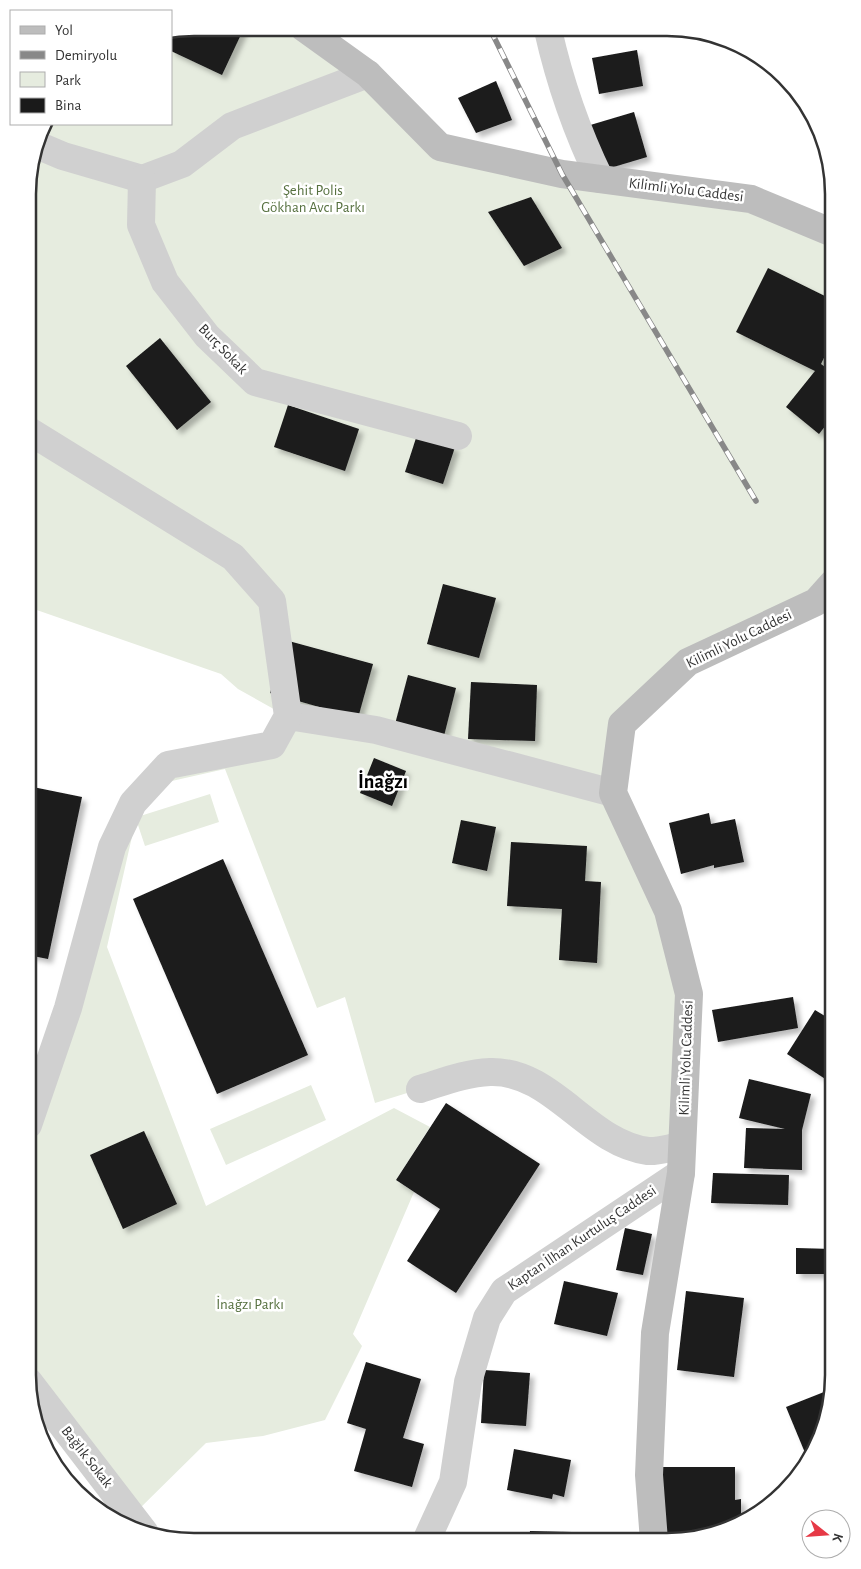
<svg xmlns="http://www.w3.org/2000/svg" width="861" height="1569" viewBox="0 0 861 1569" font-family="'Alegreya Sans',sans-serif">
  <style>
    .green { fill: #e6ecdf }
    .building { fill: #1a1a1a; filter: url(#shadow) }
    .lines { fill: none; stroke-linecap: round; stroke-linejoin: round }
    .minor { stroke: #d0d0d0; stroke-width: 28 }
    .tertiary { stroke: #d0d0d0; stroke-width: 28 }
    .secondary { stroke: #bdbdbd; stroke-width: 28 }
    .rail-casing { stroke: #888; stroke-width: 5.5 }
    .rail { stroke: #fff; stroke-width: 4; stroke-dasharray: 11; stroke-linecap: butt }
    .labels { text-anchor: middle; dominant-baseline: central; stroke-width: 5; stroke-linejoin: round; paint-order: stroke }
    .park-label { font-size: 15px; fill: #56703f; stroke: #fff }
    .street-label { font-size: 15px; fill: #333; stroke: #fff }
    .district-label { font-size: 20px; font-weight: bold; fill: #000; stroke: #fff }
    .rim { fill: none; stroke: #333; stroke-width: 2.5 }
  </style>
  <defs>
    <filter id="shadow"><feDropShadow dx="4.5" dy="4.5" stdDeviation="2.5" flood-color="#0004"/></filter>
  </defs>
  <rect width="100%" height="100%" fill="#fff"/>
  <!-- green -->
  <g class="green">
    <path d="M194,28H304L440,147L751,199L833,233V583L688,662L622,724L613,793L689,994L682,1146L649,1151L516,1076L420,1089L375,1103L345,997L317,1008L225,769L163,783L137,817L210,794L219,822L145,846L136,819L107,947L206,1206L394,1108L430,1127L396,1180L414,1192L353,1334L362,1346L325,1420L263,1436L206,1443L132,1516L28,1375V1126L112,847L149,786L272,745L288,717L238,689L221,674L28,607L29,173L44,124H171V32Z"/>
    <path d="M311,1085L326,1120L226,1165L210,1129Z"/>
  </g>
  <!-- building -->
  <g class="building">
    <path d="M194,28H244L222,75L171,51V41L176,31Z"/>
    <path d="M637,50L643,86L599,94L592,58Z"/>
    <path d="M496,81L512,120L476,133L458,98Z"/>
    <path d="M634,112L647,157L600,171L587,126Z"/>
    <path d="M531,197L562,248L524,266L488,212Z"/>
    <path d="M768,268L833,300V339L821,364L833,373V416L819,434L786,407L815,371L736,332Z"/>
    <path d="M160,338L211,402L177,430L126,366Z"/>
    <path d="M288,405L359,429L345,471L274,447Z"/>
    <path d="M417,435L455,447L443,484L405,472Z"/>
    <path d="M443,584L496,598L479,658L427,644Z"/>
    <path d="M285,640L373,664L358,718L270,693Z"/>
    <path d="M408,675L456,688L443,740L394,728Z"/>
    <path d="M471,682L537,685L535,741L468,739Z"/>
    <path d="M374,758L406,771L392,806L360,793Z"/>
    <path d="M28,786L82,797L48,959L28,955Z"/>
    <path d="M709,813L711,824L735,819L744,862L714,868V865L681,874L669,823Z"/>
    <path d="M461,820L496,827L487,871L452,863Z"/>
    <path d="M511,842L587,846L585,881L601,882L597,963L559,960L562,909L507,906Z"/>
    <path d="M223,859L308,1055L217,1094L133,899Z"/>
    <path d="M793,997L798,1028L718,1042L712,1010Z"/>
    <path d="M815,1010L833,1021V1084L787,1054Z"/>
    <path d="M749,1079L811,1094L802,1130V1170L744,1168L746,1128L785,1129L739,1118Z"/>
    <path d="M446,1103L540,1164L456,1293L407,1261L440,1209L396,1180Z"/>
    <path d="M144,1131L177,1204L123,1229L90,1155Z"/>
    <path d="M713,1173L789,1175L788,1205L711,1203Z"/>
    <path d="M625,1228L652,1234L643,1275L616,1270Z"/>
    <path d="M796,1248L833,1249V1274H796Z"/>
    <path d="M564,1281L618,1293L607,1336L554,1324Z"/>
    <path d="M686,1291L744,1298L734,1377L677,1370Z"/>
    <rect x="829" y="1327" width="4" height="25"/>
    <path d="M366,1362L421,1379L403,1438L424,1444L412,1487L354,1471L366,1429L347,1423Z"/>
    <path d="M484,1370L530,1373L526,1426L481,1423Z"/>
    <path d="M824,1392L829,1403L821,1438L808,1460L786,1407Z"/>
    <path d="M514,1449L571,1460L564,1497L553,1494L552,1499L507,1490Z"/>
    <path d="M660,1467H735V1500L741,1499V1523L721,1533L685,1539H660Z"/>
    <path d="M530,1531L572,1532L571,1541H529Z"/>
  </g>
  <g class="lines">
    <!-- minor -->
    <g class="minor">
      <path d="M548,30C559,79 578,134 600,179"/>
      <path d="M37,145L63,156L142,179L182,164L232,126L368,74"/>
      <path d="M142,179L141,225L165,282L207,336L255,382L458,436"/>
      <path d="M288,716L376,730L613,793"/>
      <path d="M420,1089C443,1082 465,1073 490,1072C553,1070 587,1143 648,1151C658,1152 672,1147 682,1146"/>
      <path d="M28,1125L68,1008L112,847L133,803L168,765L272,745L288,716L272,601L233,557L29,431"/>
      <path d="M426,1541L453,1482L468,1382L487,1318L504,1291L681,1173"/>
    </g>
    <!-- tertiary -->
    <path class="tertiary" d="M29,1382L145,1533"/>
    <!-- secondary -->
    <g class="secondary">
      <path d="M304,28L368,74L440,147L562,174L751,199L833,233"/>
      <path d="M654,1541L649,1475L655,1333L681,1173L689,994L668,911L613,793L622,724L688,662L816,602L833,583"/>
    </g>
    <!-- rail casing -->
    <g class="rail-casing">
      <path id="rail" d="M490,29L562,174L756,501"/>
    </g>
    <!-- rail -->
    <use href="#rail" class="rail"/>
  </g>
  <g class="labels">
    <!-- park labels -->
    <g class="park-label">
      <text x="313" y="190">Şehit Polis<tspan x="313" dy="17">Gökhan Avcı Parkı</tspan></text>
      <text x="250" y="1304">İnağzı Parkı</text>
    </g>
    <!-- street labels -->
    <g class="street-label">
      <text transform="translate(686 190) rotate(7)">Kilimli Yolu Caddesi</text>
      <text transform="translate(223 349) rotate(46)">Burç Sokak</text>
      <text transform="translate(739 639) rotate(-26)">Kilimli Yolu Caddesi</text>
      <text transform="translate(686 1058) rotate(-88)">Kilimli Yolu Caddesi</text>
      <text transform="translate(582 1238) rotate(-34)">Kaptan İlhan Kurtuluş Caddesi</text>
      <text transform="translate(87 1457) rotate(52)">Bağlık Sokak</text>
    </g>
    <!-- district labels -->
    <g class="district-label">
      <text x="383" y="782">İnağzı</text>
    </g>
  </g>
  <!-- crop -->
  <path d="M0 0H861V1569H0ZM194 36H667A158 158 0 0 1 825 194V1375A158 158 0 0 1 667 1533H194A158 158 0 0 1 36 1375V194A158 158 0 0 1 194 36Z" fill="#fff" fill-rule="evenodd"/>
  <path class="rim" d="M194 36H667A158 158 0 0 1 825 194V1375A158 158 0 0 1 667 1533H194A158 158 0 0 1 36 1375V194A158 158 0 0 1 194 36Z"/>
  <!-- legend -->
  <rect x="10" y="10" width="162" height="115" fill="#ffffff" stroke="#adadad"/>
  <rect x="20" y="26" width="25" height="8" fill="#bdbdbd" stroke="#adadad"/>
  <text x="55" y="35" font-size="15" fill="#333333">Yol</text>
  <rect x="20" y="51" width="25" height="8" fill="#888888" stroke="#adadad"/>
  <text x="55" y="60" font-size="15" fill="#333333">Demiryolu</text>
  <rect x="20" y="72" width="25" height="15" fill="#e6ecdf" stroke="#adadad"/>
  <text x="55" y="85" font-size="15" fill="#333333">Park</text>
  <rect x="20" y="98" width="25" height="15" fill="#1a1a1a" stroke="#adadad"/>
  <text x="55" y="110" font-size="15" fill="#333333">Bina</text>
  <!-- north arrow -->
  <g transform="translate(826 1534) rotate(107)"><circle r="24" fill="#ffffff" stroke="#adadad"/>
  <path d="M0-4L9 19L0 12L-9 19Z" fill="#e63946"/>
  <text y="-8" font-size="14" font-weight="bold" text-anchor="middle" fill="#333333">K</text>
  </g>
</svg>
